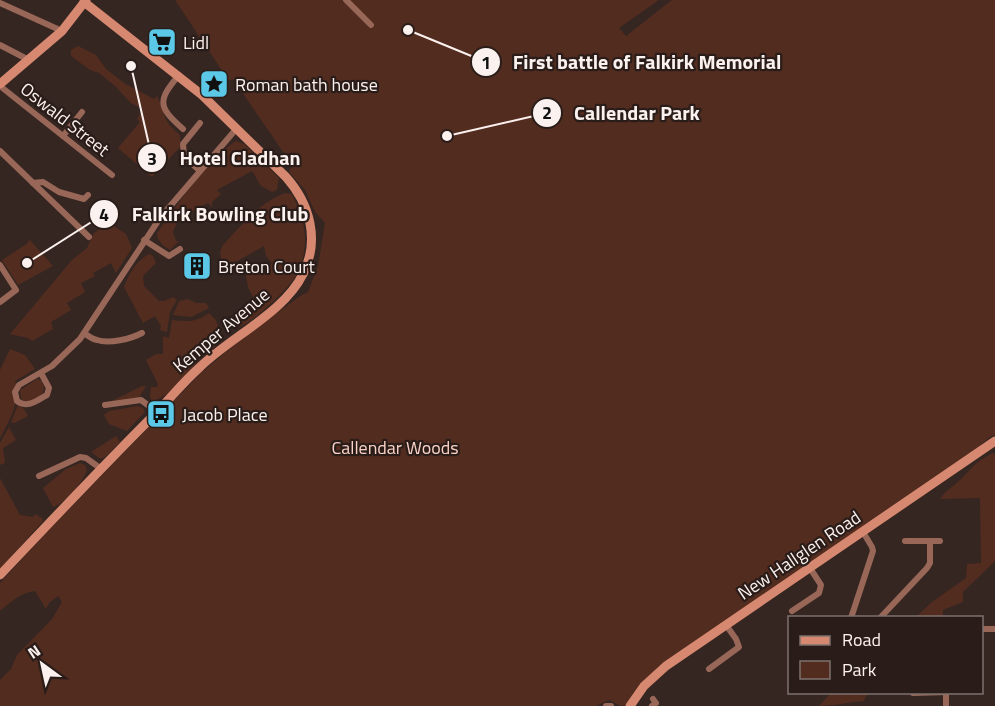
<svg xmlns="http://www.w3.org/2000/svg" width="995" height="706" viewBox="0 0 995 706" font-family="'Titillium Web',sans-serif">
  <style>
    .green { fill: #532c20 }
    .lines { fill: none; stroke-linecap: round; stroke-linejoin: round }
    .street { stroke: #986758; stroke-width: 6 }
    .secondary { stroke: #d68970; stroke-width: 9 }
    .labels { text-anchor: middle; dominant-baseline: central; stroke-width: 4.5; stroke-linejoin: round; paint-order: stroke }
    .poi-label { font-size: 18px; fill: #fbf1ee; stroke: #2a1d19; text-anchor: start }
    .street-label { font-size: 18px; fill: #fbf1ee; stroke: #2a1d19 }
    .park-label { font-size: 18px; fill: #f9d2c5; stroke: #2a1d19 }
    .leader { fill: none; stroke: #fbf1ee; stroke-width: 2 }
    .callout-dot { fill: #fbf1ee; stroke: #2a1d19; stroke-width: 2 }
    .mark-label { font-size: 18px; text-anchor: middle; font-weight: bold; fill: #111 }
    .callout-label { font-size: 20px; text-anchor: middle; font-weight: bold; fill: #fbf1ee; stroke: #2a1d19; stroke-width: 4.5; stroke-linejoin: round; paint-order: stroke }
  </style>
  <rect width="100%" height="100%" fill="#352622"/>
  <!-- green -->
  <g class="green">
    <path d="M175,0H659L619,28L626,36L672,0H995V435L990,437L971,453L716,628L626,705L621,706L609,700L596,706H0V680L11,669L17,655L52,619L62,602L58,596L49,603L46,609L35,591C20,593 12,601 0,611V583L47,532L202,372L233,346L300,296L308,292L318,266L325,223L315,212L305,190L289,172L292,165L233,79L229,81Z"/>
    <path d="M78,46L96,55L106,69L124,83L154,99L157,96C167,115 160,118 180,135V147L152,177L118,148L140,122L137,119L143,109L131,103L115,86L99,73L90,70L71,56V50Z"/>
    <path d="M236,141L244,144L279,178L277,190L272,192L261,186L252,171L217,190L221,194L212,202V207L208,203L178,220L173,232L176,241H179L170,250C163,246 157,241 157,233C178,204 206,160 236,141Z"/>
    <path d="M285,193L292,194C301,213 308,231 304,252C303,259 301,268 297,274C291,286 251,325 238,327C235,327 232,325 230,323L258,307L248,287L246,276L248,273C258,274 266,272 272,263L266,256L264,246L232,264L222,263L220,252L223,245C240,227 260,202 285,193Z"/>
    <path d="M109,223L126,234L132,248L116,273L111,263L93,273L95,276L81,283L85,292L67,303L71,310L51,322L53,329L32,341L28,338L10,334L72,260L87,248L94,233Z"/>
    <path d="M29,239L53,266L18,285L2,260L28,243Z"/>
    <path d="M149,254L153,256L156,263L143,276L144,286L159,301H164L173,297L177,300L170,312L167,332L160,330L161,326L155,316L143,323L124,287C129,274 136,261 149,254Z"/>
    <path d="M188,299L196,303H206L209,308L191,317L173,315L179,301Z"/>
    <path d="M209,313L215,319L224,339L200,359L167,394L153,402L150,397L151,387H157L158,384L146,360L156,354H163V336L169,338L172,320C186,322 198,322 209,313Z"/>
    <path d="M10,349L25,355L35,369L15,381C22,398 9,422 0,438V370Z"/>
    <path d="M37,379L41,380L44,387L43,393C37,399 29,404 21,399L20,390Z"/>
    <path d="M142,386H146L138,399L112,401Z"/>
    <path d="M18,405L24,409L28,416L15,423L11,422Z"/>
    <path d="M138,406L143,408L145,412L127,431L109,424L104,415L109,411Z"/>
    <path d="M9,427L16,440L3,448L5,463L0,465V443Z"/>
    <path d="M116,436L120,442L104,458H99L91,452Z"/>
    <path d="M993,453L995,454V561L963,592V602L943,610V617H916L932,602L966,578L967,564L981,563L980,498L940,499C946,490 954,486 962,478C975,465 975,462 993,453Z"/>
    <path d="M80,463L85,465L87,470C82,483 67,502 53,507L43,488L66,469Z"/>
    <path d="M0,478L20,515L33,517L35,514L42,518L43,521L0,569Z"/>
    <path d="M831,693L869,692V694L865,697L864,701C848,702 834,706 819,706Z"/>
  </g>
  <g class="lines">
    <!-- street -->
    <g class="street">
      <path d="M346,0L371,25"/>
      <path d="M0,3L62,31"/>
      <path d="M0,45L27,59"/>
      <path d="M179,75C157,101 158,107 183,129"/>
      <path d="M0,86L112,175"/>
      <path d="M63,136L82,112"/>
      <path d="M0,151L89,237"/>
      <path d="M199,170L184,157L183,144L200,123"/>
      <path d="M33,183L43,182L59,192L84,199L88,195"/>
      <path d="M144,240L169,256L180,249"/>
      <path d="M0,265L16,290L0,302"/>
      <path d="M84,333C88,336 92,339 97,340C109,344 131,339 142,333"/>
      <path d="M41,373L49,388L47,395C37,400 28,409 17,401L15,392L19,385L52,366L80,339L160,218L237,128"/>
      <path d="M105,405L141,400L157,412"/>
      <path d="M39,476L80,457L86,458L100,468"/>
      <path d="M905,541H940"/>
      <path d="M792,611L819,593L821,585L810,568"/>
      <path d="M851,618L873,551L872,547L863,532"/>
      <path d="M880,618L927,568L930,563V541"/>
      <path d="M982,629H995"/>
      <path d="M709,669L739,647L736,639L726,625"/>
      <path d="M913,693L947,692"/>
      <path d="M946,693V706"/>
      <path d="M606,706H611"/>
      <path d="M652,706L656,703L653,699"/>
    </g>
    <!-- secondary -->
    <g class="secondary">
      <path d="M0,84L62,31L86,0"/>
      <path d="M0,575C51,521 102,467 155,414C170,399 183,382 199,368C230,337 284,313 303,274C320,240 310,204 286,177L202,95L84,2"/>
      <path d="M630,706L644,686L666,666L995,441"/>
    </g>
  </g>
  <!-- icons -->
  <defs>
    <g id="supermarket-square" transform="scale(1.5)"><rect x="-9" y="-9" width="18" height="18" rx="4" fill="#5ac8e6" stroke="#2a1d19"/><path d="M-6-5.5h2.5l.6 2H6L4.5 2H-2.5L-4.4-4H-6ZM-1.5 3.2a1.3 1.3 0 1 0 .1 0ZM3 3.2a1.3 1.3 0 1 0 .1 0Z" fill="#111"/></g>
    <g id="sight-square" transform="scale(1.5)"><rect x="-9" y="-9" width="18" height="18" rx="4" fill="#5ac8e6" stroke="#2a1d19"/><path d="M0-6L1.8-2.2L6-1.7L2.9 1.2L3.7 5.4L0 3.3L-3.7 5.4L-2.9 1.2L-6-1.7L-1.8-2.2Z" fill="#111"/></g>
    <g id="building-square" transform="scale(1.5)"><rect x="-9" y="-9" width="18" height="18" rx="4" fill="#5ac8e6" stroke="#2a1d19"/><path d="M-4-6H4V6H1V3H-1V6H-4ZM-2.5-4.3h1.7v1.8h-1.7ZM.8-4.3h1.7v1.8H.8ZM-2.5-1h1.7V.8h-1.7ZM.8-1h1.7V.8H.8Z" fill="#111"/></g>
    <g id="bus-square" transform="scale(1.5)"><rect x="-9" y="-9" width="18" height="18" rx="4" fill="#5ac8e6" stroke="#2a1d19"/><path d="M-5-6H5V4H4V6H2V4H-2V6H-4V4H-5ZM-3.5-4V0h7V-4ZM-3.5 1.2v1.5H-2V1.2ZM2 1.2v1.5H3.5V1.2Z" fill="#111"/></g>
  </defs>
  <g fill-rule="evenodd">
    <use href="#supermarket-square" x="162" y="42"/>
    <use href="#sight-square" x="214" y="84"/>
    <use href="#building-square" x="197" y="266"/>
    <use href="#bus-square" x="161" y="414"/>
  </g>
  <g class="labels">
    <!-- poi labels -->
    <g class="poi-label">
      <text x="183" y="42">Lidl</text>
      <text x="235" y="84">Roman bath house</text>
      <text x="218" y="266">Breton Court</text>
      <text x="182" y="414">Jacob Place</text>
    </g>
    <!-- street labels -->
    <g class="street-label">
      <text transform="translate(65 119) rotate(38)">Oswald Street</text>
      <text transform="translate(221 330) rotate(-40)">Kemper Avenue</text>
      <text transform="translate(799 555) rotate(-34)">New Hallglen Road</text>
    </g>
    <!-- park labels -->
    <g class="park-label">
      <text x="395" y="447">Callendar Woods</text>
    </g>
  </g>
  <!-- callouts -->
  <path class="leader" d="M408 30L486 62M447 136L547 113M131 66L152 158M27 263L104 214"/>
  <g class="callout-dot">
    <circle cx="408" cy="30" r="6"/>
    <circle cx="447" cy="136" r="6"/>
    <circle cx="131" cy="66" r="6"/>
    <circle cx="27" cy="263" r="6"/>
    <circle cx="486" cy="62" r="15"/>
    <circle cx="547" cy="113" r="15"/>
    <circle cx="152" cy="158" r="15"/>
    <circle cx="104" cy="214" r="15"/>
  </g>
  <g class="mark-label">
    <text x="486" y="69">1</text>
    <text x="547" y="119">2</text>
    <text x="152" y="165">3</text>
    <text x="104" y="221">4</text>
  </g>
  <g class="callout-label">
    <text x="647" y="69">First battle of Falkirk Memorial</text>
    <text x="637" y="120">Callendar Park</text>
    <text x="240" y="165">Hotel Cladhan</text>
    <text x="220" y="221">Falkirk Bowling Club</text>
  </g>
  <!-- legend -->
  <rect x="788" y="616" width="195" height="78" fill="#2a1d19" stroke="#7e726e" stroke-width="1.5"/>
  <rect x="800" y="636" width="30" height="9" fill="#d68970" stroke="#7e726e" stroke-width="1.5"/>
  <text x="842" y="646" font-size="18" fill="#fbf1ee">Road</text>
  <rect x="800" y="661" width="30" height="18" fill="#532c20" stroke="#7e726e" stroke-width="1.5"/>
  <text x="842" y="676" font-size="18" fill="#fbf1ee">Park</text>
  <!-- north arrow -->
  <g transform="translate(42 664) rotate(327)" stroke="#2a1d19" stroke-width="4.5" paint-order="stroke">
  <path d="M0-4.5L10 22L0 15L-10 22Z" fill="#fbf1ee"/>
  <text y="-9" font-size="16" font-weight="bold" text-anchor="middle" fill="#fbf1ee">N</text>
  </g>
</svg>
